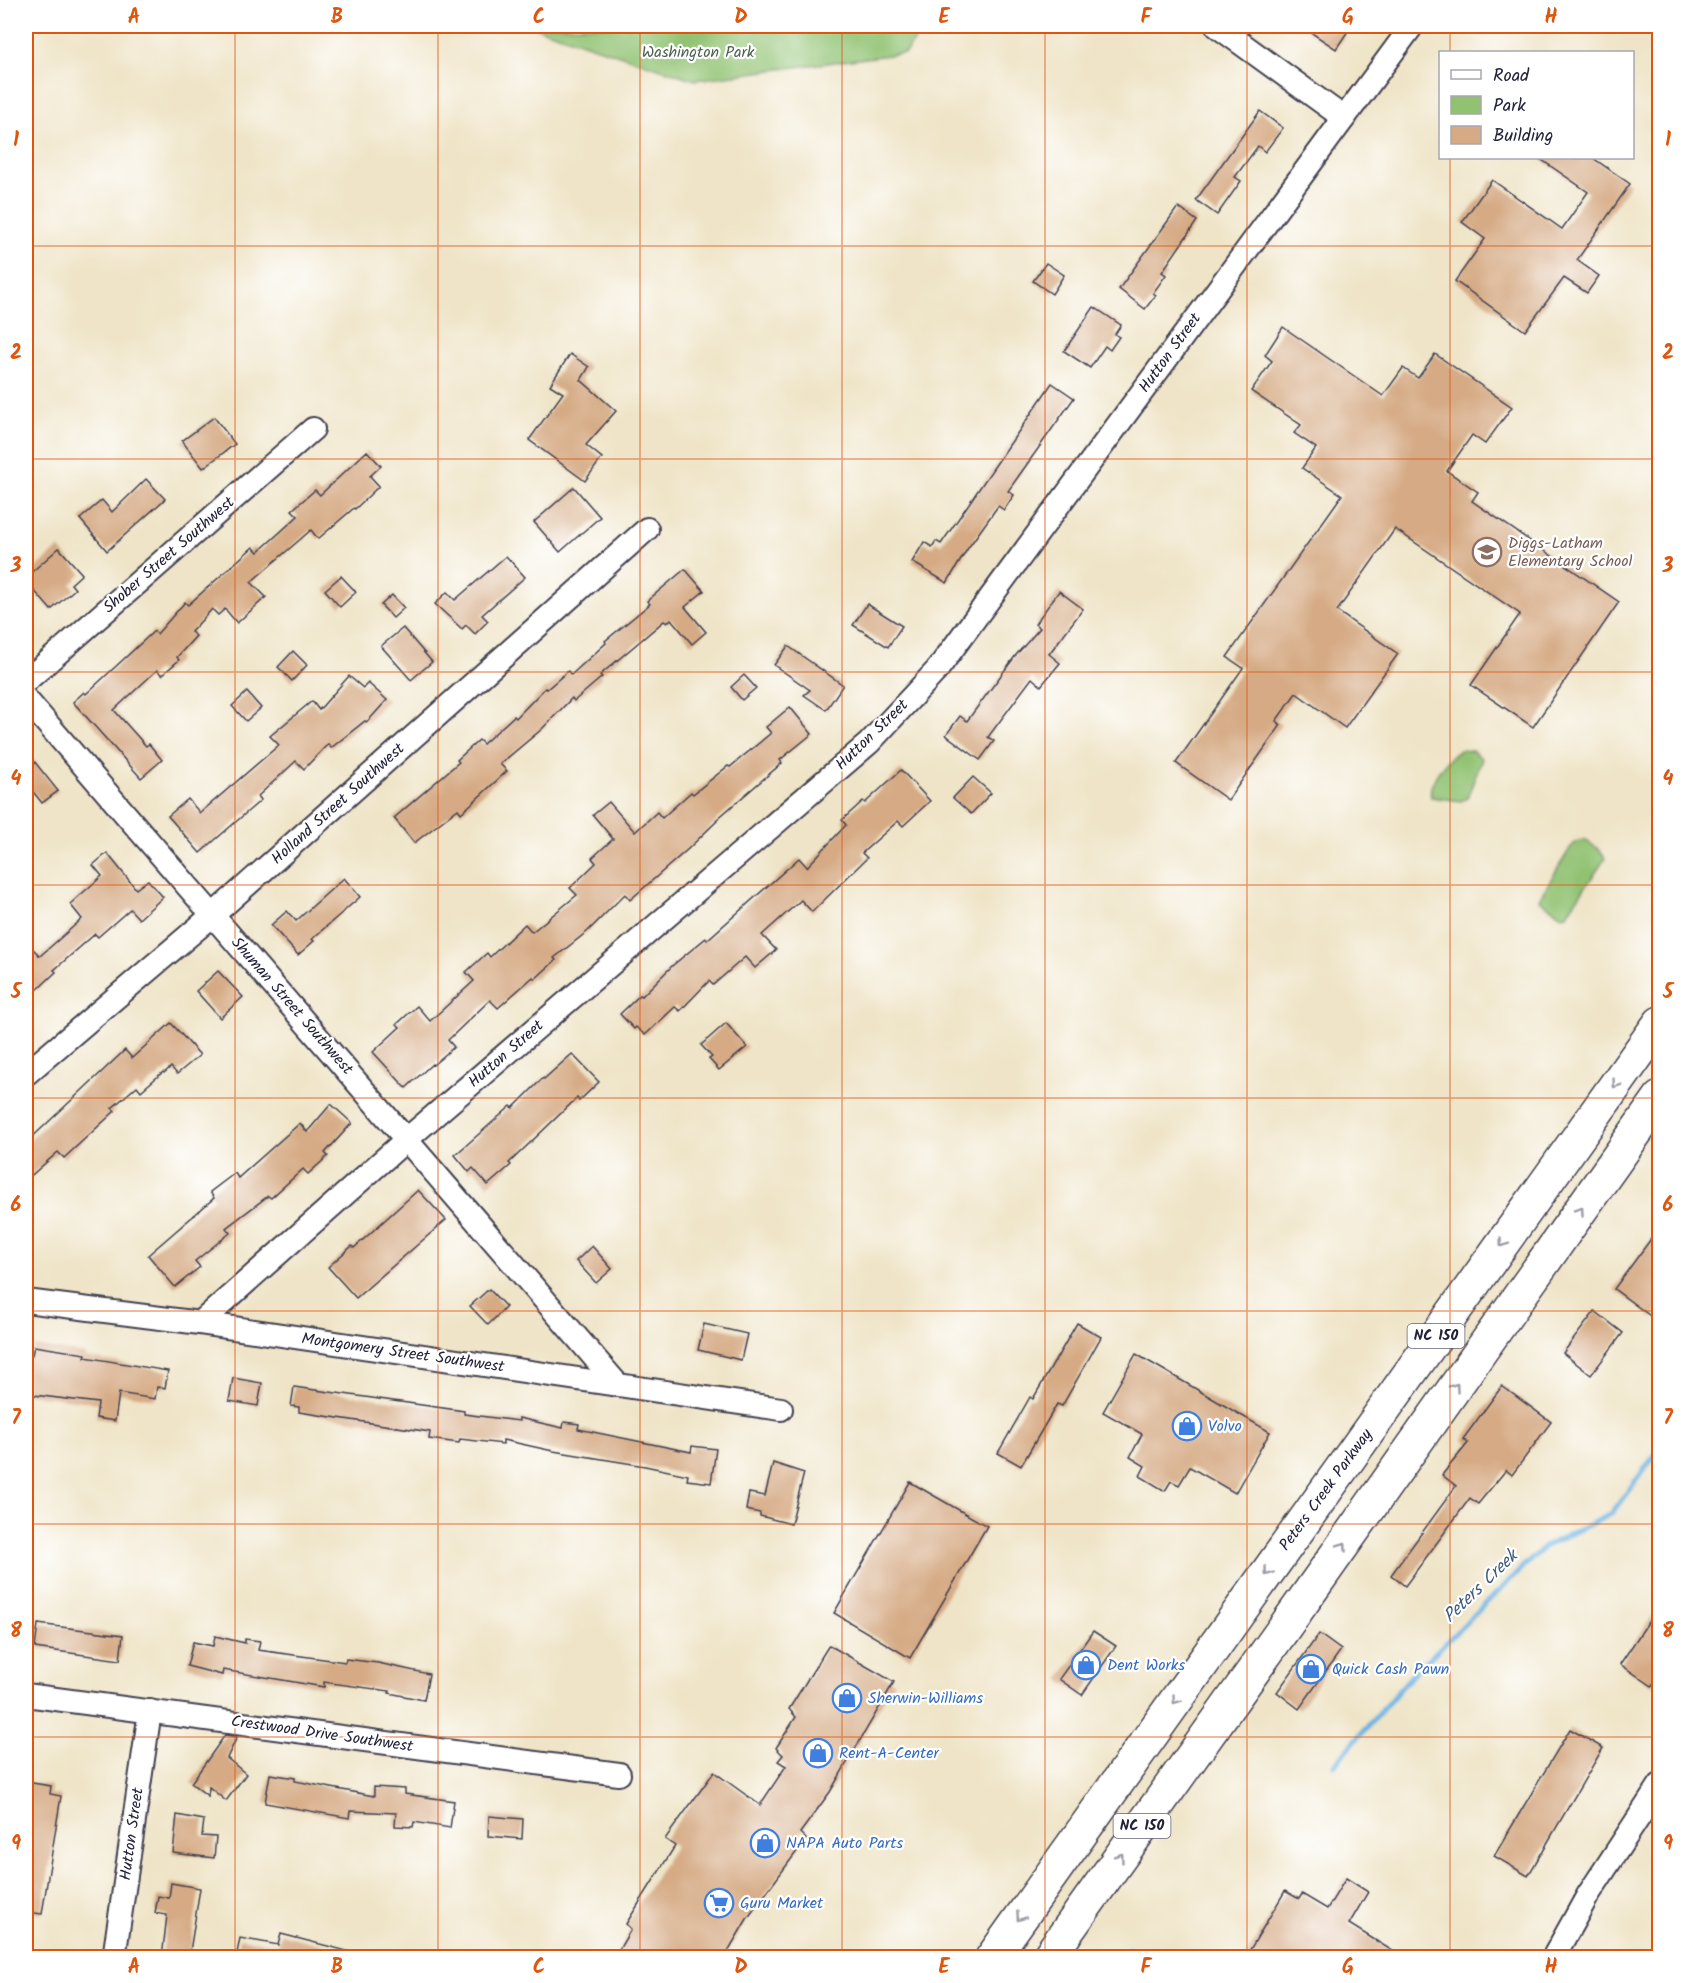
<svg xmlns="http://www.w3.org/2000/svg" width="1685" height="1983" viewBox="0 0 1685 1983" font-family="Kalam,sans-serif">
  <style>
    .green { fill: #91c272; stroke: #5a7256; stroke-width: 1.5 }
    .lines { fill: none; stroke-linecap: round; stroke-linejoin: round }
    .stream { stroke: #68b1e0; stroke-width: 5 }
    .building { fill: #d5aa84 }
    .minor-casing { stroke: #413f50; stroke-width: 26 }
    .primary-casing { stroke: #413f50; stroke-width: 36 }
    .minor { stroke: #fff; stroke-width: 22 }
    .primary { stroke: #fff; stroke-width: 33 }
    .oneway { stroke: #9c9ca7 }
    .grid { fill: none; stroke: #de560e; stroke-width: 1.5; stroke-opacity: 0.55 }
    .labels { text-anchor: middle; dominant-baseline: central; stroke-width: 4.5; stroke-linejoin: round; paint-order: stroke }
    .shield { fill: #fff; stroke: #646476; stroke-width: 1.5 }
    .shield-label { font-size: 15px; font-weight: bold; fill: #22223b }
    .park-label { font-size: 16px; fill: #4e6251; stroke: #fff }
    .street-label { font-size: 16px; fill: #22223b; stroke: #fff }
    .education-label { font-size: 16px; fill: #785e54; stroke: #fff; text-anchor: start }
    .shop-label { font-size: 16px; fill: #366cbe; stroke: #fff; text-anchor: start }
    .water-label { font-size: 18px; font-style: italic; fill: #3e5b7d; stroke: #fff }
    .neatline { fill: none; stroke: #de560e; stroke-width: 2 }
    .grid-label { font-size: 20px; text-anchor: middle; font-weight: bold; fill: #de560e }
  </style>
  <rect width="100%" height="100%" fill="#fff"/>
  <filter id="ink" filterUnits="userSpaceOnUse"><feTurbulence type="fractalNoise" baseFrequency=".0167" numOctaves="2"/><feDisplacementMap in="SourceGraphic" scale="12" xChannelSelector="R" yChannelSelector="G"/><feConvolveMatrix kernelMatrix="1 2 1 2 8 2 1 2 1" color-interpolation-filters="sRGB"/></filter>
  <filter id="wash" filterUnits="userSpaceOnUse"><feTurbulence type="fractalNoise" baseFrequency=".008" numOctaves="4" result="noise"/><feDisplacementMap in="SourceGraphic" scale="24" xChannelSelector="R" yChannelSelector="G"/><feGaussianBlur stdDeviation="1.35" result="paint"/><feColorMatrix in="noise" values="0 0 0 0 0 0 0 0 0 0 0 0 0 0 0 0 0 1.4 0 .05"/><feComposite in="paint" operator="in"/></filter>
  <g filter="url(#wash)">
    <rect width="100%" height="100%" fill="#efe4c7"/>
    <!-- green -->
    <g class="green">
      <path d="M531,26H926L905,53L695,80Z"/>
      <path d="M1460,750L1473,751L1482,759L1467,798L1461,801L1431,797C1427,782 1447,758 1460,750Z"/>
      <path d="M1585,840L1600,850L1605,859L1566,915H1562L1539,900L1540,897L1571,847L1578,841Z"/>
    </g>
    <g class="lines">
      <!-- stream -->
      <g class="stream">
        <path d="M1334,1765L1413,1674L1544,1547L1611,1514L1660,1448"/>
        <path d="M1124,1958L1129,1950"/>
      </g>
    </g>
    <g id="blocks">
      <!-- building -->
      <g class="building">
        <path d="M1301,26H1340L1348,31L1336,49Z"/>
        <path d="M1260,111L1283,128L1265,152L1258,146L1235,177L1241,181L1217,215L1196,200Z"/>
        <path d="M1539,158H1593L1630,184L1577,260L1599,276L1587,293L1564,278L1525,331L1455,281L1485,239L1462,222L1492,180L1562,229L1588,192Z"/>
        <path d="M1178,207L1197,221L1162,272L1166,275L1153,293L1156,295L1145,309L1119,289Z"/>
        <path d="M1046,263L1064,275L1052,294L1033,281Z"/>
        <path d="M1094,307L1121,325L1115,334L1119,337L1110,350L1105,346L1090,368L1064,351Z"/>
        <path d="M1283,327L1383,396L1403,368L1418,378L1435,354L1512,407L1485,444L1472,435L1447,471L1478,492L1472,501L1619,602L1533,727L1471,685L1520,614L1395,529L1337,611L1398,654L1345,728L1296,693L1276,721L1281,725L1228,800L1176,763L1243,668L1227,657L1342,495L1302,468L1316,448L1294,433L1301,425L1251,391L1272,361L1265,355Z"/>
        <path d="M570,354L589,367L581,380L616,411L586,445L602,458L585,481L529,440L563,393L550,385Z"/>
        <path d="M1052,383L1074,398L1008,491L1014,495L1004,510L998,506L968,548L947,583L912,562L924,542L932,547L936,541L941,544Z"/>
        <path d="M214,417L235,444L203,468L182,441Z"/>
        <path d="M367,451L381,466L370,476L379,486L355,509L354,508L318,539L311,530L251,582L266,597L237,623L225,609L218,615L212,609L191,632L196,636L177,657L179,660L162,675L157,670L114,710L146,746L149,744L162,760L141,778L73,702L84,692L86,694L154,631L157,634L185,602L188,605L253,547L258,552L298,516L292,510L315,490L320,495Z"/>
        <path d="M146,479L165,499L107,551L80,519L102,500L112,512Z"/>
        <path d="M574,487L600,517L560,552L534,522Z"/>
        <path d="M59,548L82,574L71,584L75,589L51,610L26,581V577Z"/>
        <path d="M506,556L525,577L482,615L488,621L475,634L466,625L462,629L435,604L447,592L455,600Z"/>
        <path d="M685,569L704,591L685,607L706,632L692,644L671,619L667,623L664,621L600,675L602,677L574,701L572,698L542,729L500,764L507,771L468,807L461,813L458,809L414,843L394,818L459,762L457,760L479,740L483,744L514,716L516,718L545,688L547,689L568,671L571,675L606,643L605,641L650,604L647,601Z"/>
        <path d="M341,576L356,592L340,607L325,590Z"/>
        <path d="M1059,591L1083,609L1049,654L1060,663L1041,686L1032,678L988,737L994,741L980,760L946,735L960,716L967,721L1016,655L1040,628L1035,624Z"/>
        <path d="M392,595L404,608L393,618L381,605Z"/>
        <path d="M867,604L902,626L888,647L853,625Z"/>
        <path d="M403,628L432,662L411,680L381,646Z"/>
        <path d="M788,646L843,685L826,710L804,695L810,690L774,665Z"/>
        <path d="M293,651L307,665L292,681L278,667Z"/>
        <path d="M744,675L756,688L742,700L731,687Z"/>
        <path d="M349,676L363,688L368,683L387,700L367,722L365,721L331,748L328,744L304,769L296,761L258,796L261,800L200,853L168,816L188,799L200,813L279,745L270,736L312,701L319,710Z"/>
        <path d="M247,692L261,708L246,721L232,706Z"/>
        <path d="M790,707L812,734L780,760L782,763L716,820L717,821L688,849L630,900L625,894L588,931L554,958L556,960L535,979L533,977L498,1008L490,1000L448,1040L454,1047L433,1065L432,1064L406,1088L373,1052L400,1027L397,1024L417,1006L430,1021L474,981L466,972L487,953L490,957L525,924L532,932L577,895L570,888L596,863L592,858L613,839L593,815L609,802L635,832L657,812L662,818L691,792L693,794L728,766L730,767L771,733L766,727Z"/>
        <path d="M26,751L58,791L42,803L26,783Z"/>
        <path d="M901,770L930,801L903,826L898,821L862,853L867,858L812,912L801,900L762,935L776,950L755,968L745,957L713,985L709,981L680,1011L675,1007L645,1035L636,1027L634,1029L620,1014L640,995L642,996L673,965L706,938L707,940L799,858L807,867L846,825L842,820L863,801L865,803Z"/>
        <path d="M973,777L991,793L971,814L953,798Z"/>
        <path d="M107,853L136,889L148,880L163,897L139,919L130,909L98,937L95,934L54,970L56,972L37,990L26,978V956L33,949L40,956L82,919L70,904L102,876L93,865Z"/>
        <path d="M344,878L360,897L312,939L314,941L298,955L271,925L287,911L296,921Z"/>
        <path d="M218,971L243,997L220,1018L196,991Z"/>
        <path d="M171,1023L200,1055L177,1074L171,1067L164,1073L163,1072L141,1091L137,1086L112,1108L115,1111L64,1158L58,1152L26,1180V1143L125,1050L132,1058Z"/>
        <path d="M726,1023L747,1047L719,1070L709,1059L712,1057L701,1045Z"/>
        <path d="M572,1054L599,1082L579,1101L577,1098L509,1163L511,1165L488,1185L473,1168L469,1172L455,1155L511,1106L513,1108L543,1078L544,1079Z"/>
        <path d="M331,1104L352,1123L325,1153L328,1156L308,1174L303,1169L271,1198L268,1196L226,1228L230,1233L195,1261L200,1267L175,1287L148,1255L214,1198L210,1192L235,1173L238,1178L300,1123L307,1132Z"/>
        <path d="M418,1190L446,1220L356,1298L328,1267L352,1246L354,1248Z"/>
        <path d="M1659,1228V1309L1653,1318L1614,1289Z"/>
        <path d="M592,1246L612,1269L596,1283L576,1261Z"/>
        <path d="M489,1289L506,1307L488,1325L470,1306Z"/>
        <path d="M1595,1311L1623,1333L1591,1375L1563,1353Z"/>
        <path d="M1077,1323L1101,1337L1062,1406L1057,1404L1021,1466L998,1453L1030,1397L1033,1399Z"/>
        <path d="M704,1324L747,1334L741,1360L698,1350Z"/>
        <path d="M34,1346L86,1354L85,1357L168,1371L165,1388L157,1387L155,1399L119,1393L115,1421L96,1418L98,1403L26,1394V1354L32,1355Z"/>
        <path d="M1136,1354L1270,1432L1235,1493L1190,1467L1179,1485L1171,1481L1165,1491L1140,1476L1145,1466L1130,1457L1142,1434L1103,1412Z"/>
        <path d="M233,1378L262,1383L258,1406L229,1401Z"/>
        <path d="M1502,1386L1551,1422L1512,1475L1506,1470L1478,1504L1470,1498L1405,1586L1391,1575L1456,1486L1442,1475L1468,1443L1463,1439Z"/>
        <path d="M294,1387L464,1411V1414L519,1421V1418L563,1428L564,1422L579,1424L578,1429L691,1452L692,1446L716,1449L711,1483L687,1480L688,1475L645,1466L553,1451L503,1440V1444L460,1439L459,1443L429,1439L430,1432L299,1412V1407L291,1406Z"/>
        <path d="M773,1463L804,1473L791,1524L760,1516V1513L746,1510L749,1493L765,1496Z"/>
        <path d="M910,1482L987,1526L910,1658L834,1613Z"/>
        <path d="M1659,1606V1675L1652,1686L1620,1664Z"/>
        <path d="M38,1624L123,1635L120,1660L35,1648Z"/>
        <path d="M1093,1631L1116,1646L1082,1695L1059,1679Z"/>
        <path d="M1319,1634L1341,1650L1299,1709L1277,1692Z"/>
        <path d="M215,1636L245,1643V1639L260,1641L258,1650L345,1662L346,1659L378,1663L429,1674L424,1700L389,1693L390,1691L324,1682V1687L223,1670L222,1675L187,1666L193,1642L213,1646Z"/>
        <path d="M829,1645L894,1682L830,1792L800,1833L806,1839L747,1919L724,1958H614L631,1929L626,1924L675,1846L665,1839L714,1772L760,1805L786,1766L778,1761L783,1755L776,1748L796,1717L789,1709Z"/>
        <path d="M1570,1729L1603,1748L1528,1876L1494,1856Z"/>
        <path d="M225,1735L237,1737L227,1758L246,1774L226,1801L209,1787L208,1796L191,1783Z"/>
        <path d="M270,1774L295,1778V1781L374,1796V1787L405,1789V1794L454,1801L450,1828L414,1822L413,1827L395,1826L396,1813L350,1811L349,1818L265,1803Z"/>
        <path d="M26,1782L51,1786L50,1794L61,1796L42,1914L26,1912Z"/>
        <path d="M177,1815L204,1820L202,1836L216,1837L214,1858L173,1853Z"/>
        <path d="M489,1816L523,1819L522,1839L488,1836Z"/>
        <path d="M1346,1878L1368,1892L1349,1924L1404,1958H1245L1285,1891L1299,1899L1302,1894L1327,1909Z"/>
        <path d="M171,1883L200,1888L189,1958H162L167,1915L155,1913L158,1896L169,1898Z"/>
        <path d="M281,1934L351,1952V1958H236L240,1938L278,1945Z"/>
      </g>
    </g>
  </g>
  <g filter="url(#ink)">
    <use href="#blocks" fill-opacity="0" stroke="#413f50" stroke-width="1.5"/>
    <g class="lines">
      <!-- minor casing -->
      <g class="minor-casing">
        <g id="minor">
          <path d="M1217,26L1344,118"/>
          <path d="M26,681L313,429"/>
          <path d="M26,699L618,1385"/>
          <path d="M26,1074L213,915L647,529"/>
          <path d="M26,1301L200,1323L781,1409"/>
          <path d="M200,1323L407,1139L869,743L937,670L1412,26"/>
          <path d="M26,1695L619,1774"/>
          <path d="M114,1958L150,1711"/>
          <path d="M1553,1958L1588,1895L1660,1785"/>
        </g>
      </g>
      <!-- primary casing -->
      <g class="primary-casing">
        <g id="primary">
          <path d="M992,1958L1660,1023"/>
          <path d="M1048,1958L1309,1593L1660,1098"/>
        </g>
      </g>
      <!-- minor -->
      <use href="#minor" class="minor"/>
      <!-- primary -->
      <use href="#primary" class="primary"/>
    </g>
    <!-- one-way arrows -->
    <defs><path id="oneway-chevron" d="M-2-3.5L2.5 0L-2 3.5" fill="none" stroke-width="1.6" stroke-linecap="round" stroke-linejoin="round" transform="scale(1.5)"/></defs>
    <g class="oneway">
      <use href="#oneway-chevron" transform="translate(1616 1084) rotate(126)"/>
      <use href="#oneway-chevron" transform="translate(1580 1211) rotate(-55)"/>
      <use href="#oneway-chevron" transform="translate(1503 1243) rotate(126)"/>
      <use href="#oneway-chevron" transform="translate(1455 1387) rotate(-55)"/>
      <use href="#oneway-chevron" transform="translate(1343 1546) rotate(-55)"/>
      <use href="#oneway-chevron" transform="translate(1268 1572) rotate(126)"/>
      <use href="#oneway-chevron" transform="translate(1176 1700) rotate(126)"/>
      <use href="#oneway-chevron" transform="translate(1120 1857) rotate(-54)"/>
      <use href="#oneway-chevron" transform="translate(1020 1917) rotate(125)"/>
    </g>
  </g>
  <!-- grid -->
  <path class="grid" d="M235,26V1958M438,26V1958M640,26V1958M842,26V1958M1045,26V1958M1247,26V1958M1450,26V52M1450,158V1958M26,246H1660M26,459H1660M26,672H1660M26,885H1660M26,1098H1660M26,1311H1660M26,1524H1660M26,1737H1660"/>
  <!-- icons -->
  <defs>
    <g id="school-ring" transform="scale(1.5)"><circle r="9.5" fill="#fff" stroke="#8d6e63" stroke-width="1.5"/><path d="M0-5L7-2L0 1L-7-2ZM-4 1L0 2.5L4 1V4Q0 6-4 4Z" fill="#8d6e63"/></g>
    <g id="shop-ring" transform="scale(1.5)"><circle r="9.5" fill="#fff" stroke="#3f7fe0" stroke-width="1.5"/><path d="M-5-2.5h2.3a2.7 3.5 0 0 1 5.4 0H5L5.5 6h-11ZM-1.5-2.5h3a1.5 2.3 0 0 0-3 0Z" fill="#3f7fe0"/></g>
    <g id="supermarket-ring" transform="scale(1.5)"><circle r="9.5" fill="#fff" stroke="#3f7fe0" stroke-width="1.5"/><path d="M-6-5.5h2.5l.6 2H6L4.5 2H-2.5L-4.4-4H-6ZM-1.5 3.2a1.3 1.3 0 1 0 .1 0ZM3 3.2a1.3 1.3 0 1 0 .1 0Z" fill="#3f7fe0"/></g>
  </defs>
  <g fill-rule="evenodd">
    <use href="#school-ring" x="1487" y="552"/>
    <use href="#shop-ring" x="1187" y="1426"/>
    <use href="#shop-ring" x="1086" y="1665"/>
    <use href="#shop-ring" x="1311" y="1669"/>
    <use href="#shop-ring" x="847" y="1698"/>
    <use href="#shop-ring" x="818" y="1753"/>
    <use href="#shop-ring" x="765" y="1843"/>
    <use href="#supermarket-ring" x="719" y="1903"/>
  </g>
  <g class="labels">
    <!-- shield labels -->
    <g class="shield">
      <rect x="1407.5" y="1324" width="57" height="24" rx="4.5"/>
      <rect x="1113.5" y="1814" width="57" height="24" rx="4.5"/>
    </g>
    <g class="shield-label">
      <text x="1436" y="1336">NC 150</text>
      <text x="1142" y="1826">NC 150</text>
    </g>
    <!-- park labels -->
    <g class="park-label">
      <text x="698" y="52">Washington Park</text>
    </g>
    <!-- street labels -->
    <g class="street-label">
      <text transform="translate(1170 353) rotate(-54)">Hutton Street</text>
      <text transform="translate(169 555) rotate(-41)">Shober Street Southwest</text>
      <text transform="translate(872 735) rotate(-44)">Hutton Street</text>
      <text transform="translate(338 804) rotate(-42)">Holland Street Southwest</text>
      <text transform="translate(292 1006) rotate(49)">Shuman Street Southwest</text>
      <text transform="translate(506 1054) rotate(-41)">Hutton Street</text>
      <text transform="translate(403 1353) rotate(8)">Montgomery Street Southwest</text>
      <text transform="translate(1326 1490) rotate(-54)">Peters Creek Parkway</text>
      <text transform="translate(322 1734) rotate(8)">Crestwood Drive Southwest</text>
      <text transform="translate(132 1834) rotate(-82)">Hutton Street</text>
    </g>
    <!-- education labels -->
    <g class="education-label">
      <text x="1508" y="543">Diggs-Latham<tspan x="1508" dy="18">Elementary School</tspan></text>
    </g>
    <!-- shop labels -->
    <g class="shop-label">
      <text x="1208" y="1426">Volvo</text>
      <text x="1107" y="1665">Dent Works</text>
      <text x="1332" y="1669">Quick Cash Pawn</text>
      <text x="868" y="1698">Sherwin-Williams</text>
      <text x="839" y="1753">Rent-A-Center</text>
      <text x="786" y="1843">NAPA Auto Parts</text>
      <text x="740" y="1903">Guru Market</text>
    </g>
    <!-- water labels -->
    <g class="water-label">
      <text transform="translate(1481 1587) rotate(-44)">Peters Creek</text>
    </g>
  </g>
  <!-- margin -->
  <rect width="1685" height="1983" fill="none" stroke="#fff" stroke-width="66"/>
  <!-- legend -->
  <rect x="1439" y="51" width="195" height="108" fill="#ffffff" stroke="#a7a7b1" stroke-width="1.5"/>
  <rect x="1451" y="70" width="30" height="9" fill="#ffffff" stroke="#a7a7b1" stroke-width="1.5"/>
  <text x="1493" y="81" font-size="18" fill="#22223b">Road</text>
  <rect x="1451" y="96" width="30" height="18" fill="#91c272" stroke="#a7a7b1" stroke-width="1.5"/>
  <text x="1493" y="111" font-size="18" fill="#22223b">Park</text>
  <rect x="1451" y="126" width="30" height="18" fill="#d5aa84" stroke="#a7a7b1" stroke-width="1.5"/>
  <text x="1493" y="141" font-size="18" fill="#22223b">Building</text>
  <rect x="33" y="33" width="1619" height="1917" class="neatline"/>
  <g class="grid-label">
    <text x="134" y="23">A</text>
    <text x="337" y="23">B</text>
    <text x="539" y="23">C</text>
    <text x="741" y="23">D</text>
    <text x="944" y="23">E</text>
    <text x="1146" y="23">F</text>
    <text x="1348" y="23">G</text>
    <text x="1551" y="23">H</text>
    <text x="16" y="146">1</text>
    <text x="1668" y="146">1</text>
    <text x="16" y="359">2</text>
    <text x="1668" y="359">2</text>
    <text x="16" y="572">3</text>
    <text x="1668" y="572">3</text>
    <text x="16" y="785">4</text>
    <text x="1668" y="785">4</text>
    <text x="16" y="998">5</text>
    <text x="1668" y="998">5</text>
    <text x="16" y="1211">6</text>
    <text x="1668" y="1211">6</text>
    <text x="16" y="1424">7</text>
    <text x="1668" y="1424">7</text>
    <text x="16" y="1637">8</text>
    <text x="1668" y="1637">8</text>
    <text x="16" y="1850">9</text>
    <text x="1668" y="1850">9</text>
    <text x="134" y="1973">A</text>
    <text x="337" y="1973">B</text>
    <text x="539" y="1973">C</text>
    <text x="741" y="1973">D</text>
    <text x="944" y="1973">E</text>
    <text x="1146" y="1973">F</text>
    <text x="1348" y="1973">G</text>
    <text x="1551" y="1973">H</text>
  </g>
</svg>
